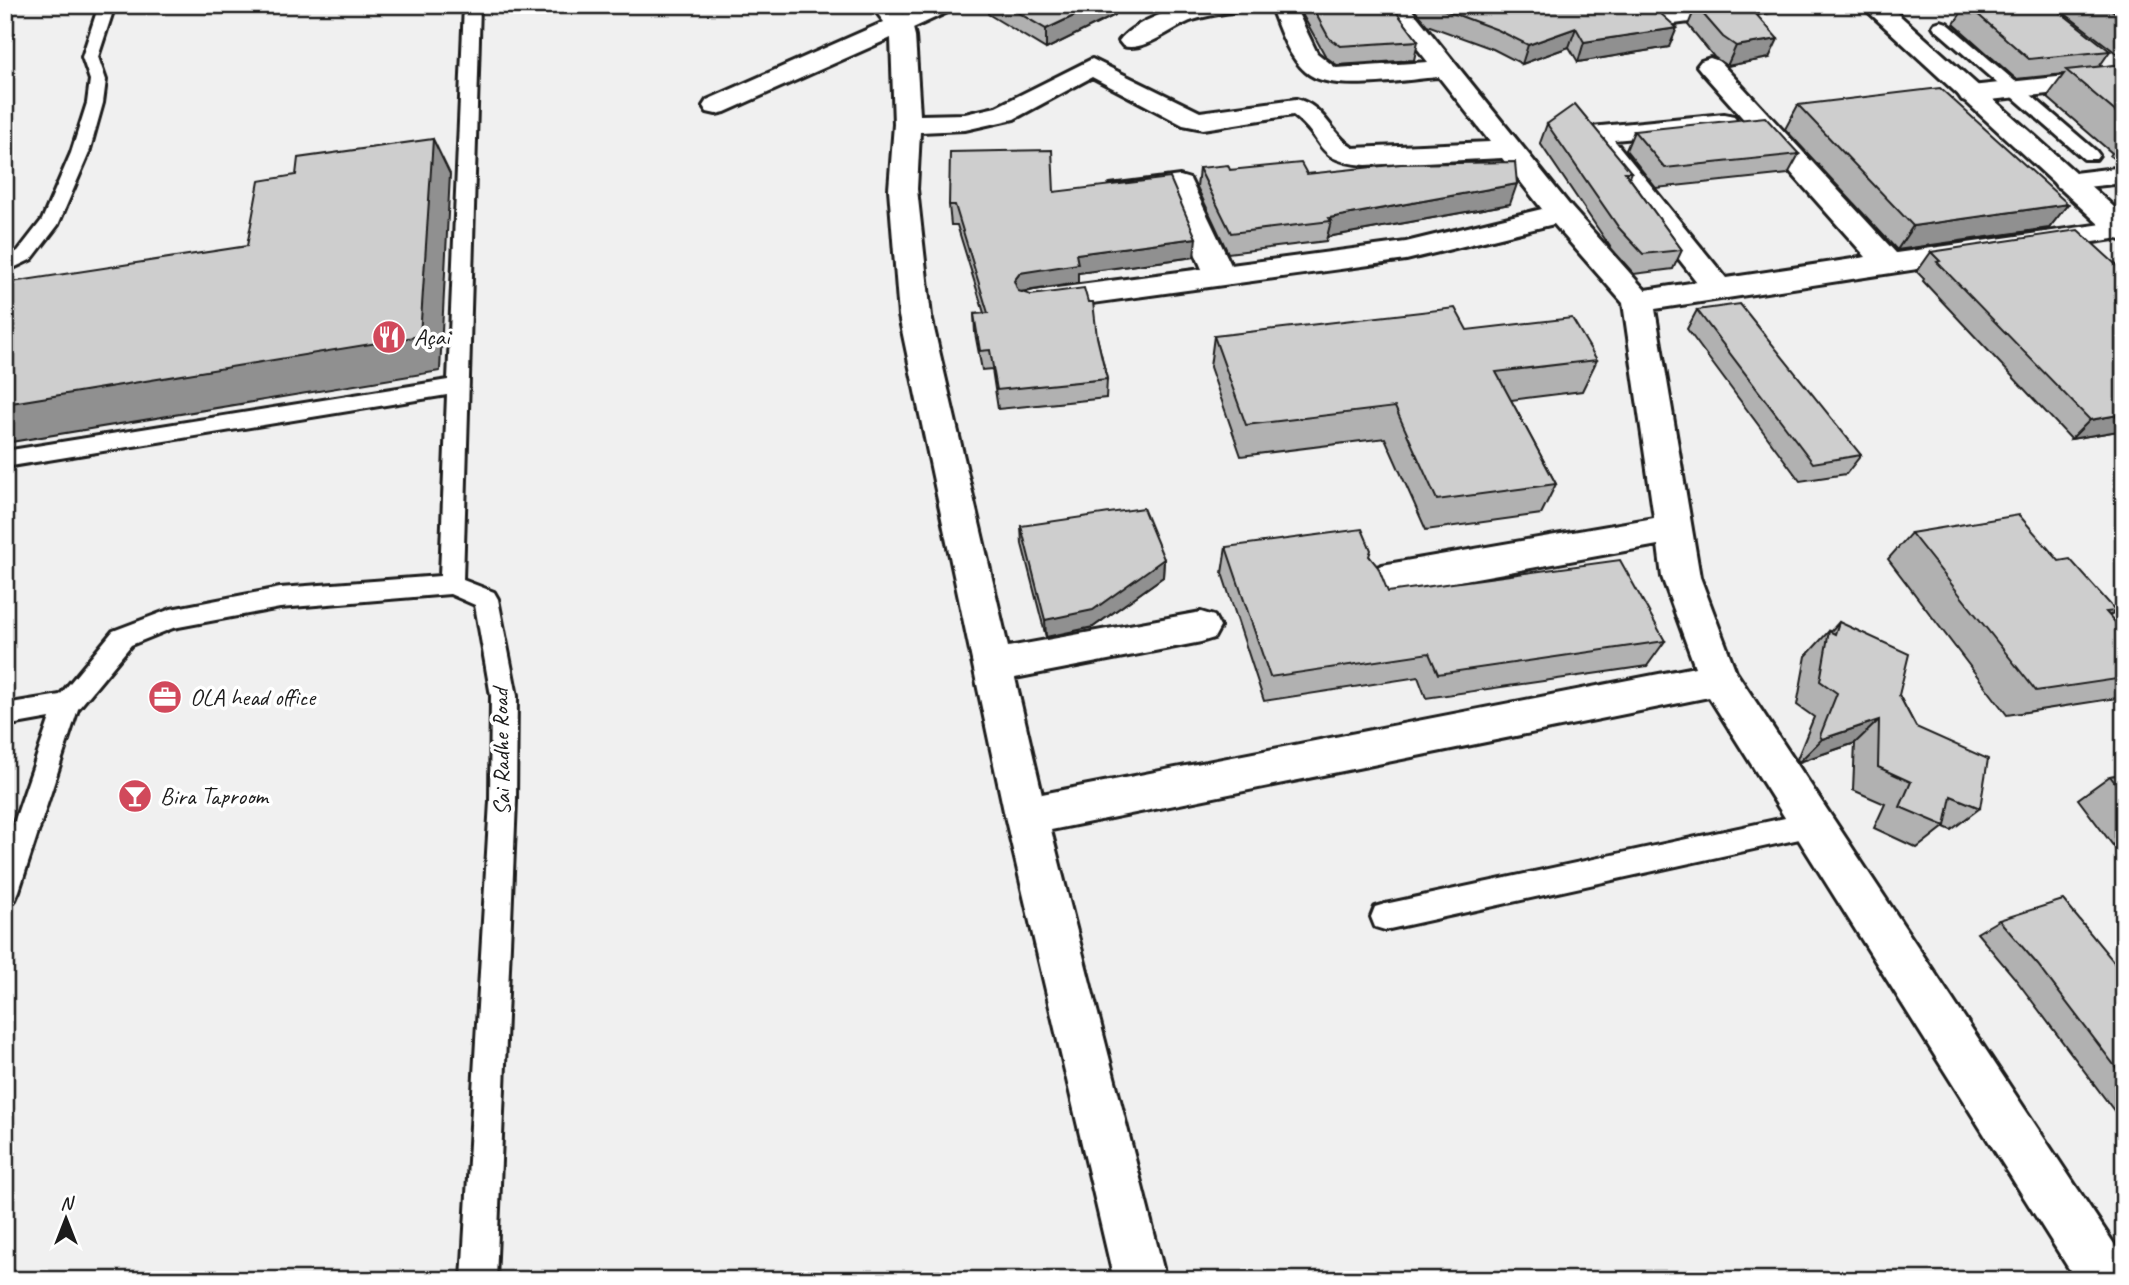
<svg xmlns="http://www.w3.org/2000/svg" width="2129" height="1285" viewBox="0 0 2129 1285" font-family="Caveat,sans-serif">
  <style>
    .built { fill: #f0f0f0 }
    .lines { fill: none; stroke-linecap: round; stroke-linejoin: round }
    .service-casing { stroke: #1c1c1c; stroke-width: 6 }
    .minor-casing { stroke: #1c1c1c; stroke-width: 6 }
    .tertiary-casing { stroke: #1c1c1c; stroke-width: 6 }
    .service { fill: #fff; fill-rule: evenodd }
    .minor { fill: #fff; fill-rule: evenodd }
    .tertiary { fill: #fff; fill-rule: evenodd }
    .wall { fill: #b1b1b1; stroke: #1c1c1c; stroke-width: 2 }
    .shaded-wall { fill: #909090; stroke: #1c1c1c; stroke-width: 2 }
    .building { fill: #cecece; stroke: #1c1c1c; stroke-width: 2 }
    .labels { text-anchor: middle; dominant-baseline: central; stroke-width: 7; stroke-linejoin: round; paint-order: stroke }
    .poi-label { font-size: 24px; fill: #1c1c1c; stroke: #fff; text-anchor: start }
    .street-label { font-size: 24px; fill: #1c1c1c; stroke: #fff }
  </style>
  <rect width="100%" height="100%" fill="#fff"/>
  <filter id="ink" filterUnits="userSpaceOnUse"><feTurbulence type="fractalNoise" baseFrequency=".0143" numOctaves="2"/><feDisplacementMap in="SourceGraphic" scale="14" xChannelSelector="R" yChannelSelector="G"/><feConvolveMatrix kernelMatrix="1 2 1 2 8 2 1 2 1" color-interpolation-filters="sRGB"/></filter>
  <g filter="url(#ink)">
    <!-- built -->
    <rect class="built" x="5" y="5" width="2119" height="1275"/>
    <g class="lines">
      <!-- service casing -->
      <g class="service-casing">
        <g id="service">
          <path d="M99,5H115L98,57L106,80L103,103L89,153L58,225L32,259L5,272V258L18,251L42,220L71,153L87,103L90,80L82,57Z"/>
          <path d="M464,5H480L463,580L494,592L498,599L517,696L516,801L496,1280H462L490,801L491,696L475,605L450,594L280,608L173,628L131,645L78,709L19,891L15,900L5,904V849L50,718L5,726V704L60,695L113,631L171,609L280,588L440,576L447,395L5,467V451L448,380Z"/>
          <path d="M1941,21L1947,23L2096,151L2099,155L2096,159H2084L1935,29L1933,26L1935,23Z"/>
          <path d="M1813,812L1823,815L1827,824L1823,833L1813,836L1385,930L1375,927L1371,917L1375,907L1385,904Z"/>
        </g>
      </g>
      <!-- minor casing -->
      <g class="minor-casing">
        <g id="minor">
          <path d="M871,5H896L903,14L922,5H955L952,10L913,28L915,36L920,115L965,114L996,107L1092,59L1200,112L1296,99C1325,106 1330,133 1353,148L1490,142L1439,77C1406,79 1331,94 1306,72C1287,55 1279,28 1270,5H1294L1317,53L1336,68L1428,62L1383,5H1408L1571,207L1645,290L1697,282L1584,138L1591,127L1724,114L1734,116L1737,122L1734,128L1724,130L1614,140L1726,278L1866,257L1701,71L1697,66L1701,61L1710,58L1719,61L1896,253L2124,221V237L2120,238L1655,309L1700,577L1736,672L2124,1259V1280H2076L1709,697L1051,830L1166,1280H1114L1005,816L899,316L889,189L894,124L891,38L725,112L716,114L707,112L703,106L707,100L884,22ZM1092,77L1183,125L1203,129L1293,115C1327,140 1312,161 1366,165L1502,158L1542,209L1406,242L1231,265L1190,179L1180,176L1110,185L1106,191L1110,197L1120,200L1170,195L1202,269L1034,291L1023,294L1019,301L1023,308L1034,311L1406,260L1554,224L1623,303L1654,518L1382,565L1369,570L1363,580L1369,590L1382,595L1658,545L1662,577L1695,667L1042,794L1015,678L1201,642L1214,638L1220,627L1214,616L1201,612L1008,647L931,316L917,189L920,132L965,130L1014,119Z"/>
          <path d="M1190,5H1240L1237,10C1222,14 1208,15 1193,20C1172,27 1146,52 1123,46L1119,41C1133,22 1169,11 1190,5Z"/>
          <path d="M1641,5H1666L1674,10L1708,5H1778L1775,10L1766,12L1674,24L1651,19Z"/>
          <path d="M2124,70V86L1971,102L1962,100L1958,94L1962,88L1971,86Z"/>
          <path d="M2124,167V183L2067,189L2057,187L2053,181L2057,175Z"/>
        </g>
      </g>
      <!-- tertiary casing -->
      <g class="tertiary-casing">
        <path id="tertiary" d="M1861,5H1888L2124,216V241L2114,238Z"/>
      </g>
      <!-- service -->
      <use href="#service" class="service"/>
      <!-- minor -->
      <use href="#minor" class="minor"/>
      <!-- tertiary -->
      <use href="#tertiary" class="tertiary"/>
    </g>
    <!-- wall -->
    <g class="wall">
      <path d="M988,5H1116L1115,15L1046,49L988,14Z"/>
      <path d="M1297,5H1391L1418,41L1414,60L1337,65L1326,57Z"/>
      <path d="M1410,5H1651L1669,47L1578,62L1569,47L1522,64L1493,49L1427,25Z"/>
      <path d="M1966,5L2110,51L2099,67L2124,64V164L2110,156L2112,153L2047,97L2064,74L2016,79L1954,24Z"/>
      <path d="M2070,5H2124V59L2064,13Z"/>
      <path d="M1696,6L1769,58L1727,66L1714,57L1688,25Z"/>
      <path d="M1798,105L2068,204L2049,228L1897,250L1785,129Z"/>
      <path d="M1547,124L1631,172L1629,177L1682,250L1673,269L1634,274L1611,248L1540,143Z"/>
      <path d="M1634,131L1799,154L1788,174L1656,188L1626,150Z"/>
      <path d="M1199,168L1307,174L1510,204L1327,237L1326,241L1228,253L1197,187Z"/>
      <path d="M1054,192L1194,257L1078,273V283L1022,292L1097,337L1107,379L1106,398L998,409L992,369L982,370L975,333L974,314L984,313L957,225H951L949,205Z"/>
      <path d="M1931,252L2124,430L2071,439L1923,281L1924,279L1917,272Z"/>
      <path d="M1697,310L1861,455L1846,474L1800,481L1687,329Z"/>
      <path d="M1467,330L1597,360L1582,391L1511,400L1556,484L1541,514L1426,530L1385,438L1241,456L1210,367L1214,336Z"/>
      <path d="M1021,526L1164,559L1163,577L1093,627L1046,637L1022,544Z"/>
      <path d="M1911,533L2059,561L2116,611L2109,616L2124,632V697L2007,715L1888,559Z"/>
      <path d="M1226,547L1369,556L1388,592L1665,641L1647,666L1426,698L1418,677L1264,701L1222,573Z"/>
      <path d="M1839,622L1899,695L1916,727L1980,808L1951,830L1944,827L1917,848L1874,828L1885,804L1853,790L1855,743L1799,762L1797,759L1814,717L1797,705L1806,656L1829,631L1830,632Z"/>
      <path d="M2124,774V860L2078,799L2110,776Z"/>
      <path d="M1999,920L2124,974V1124L2014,977L1977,933Z"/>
    </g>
    <!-- shaded-wall -->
    <g class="shaded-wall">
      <path d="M1097,5H1116L1115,15L1046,49V29Z"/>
      <path d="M1576,28L1569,47L1522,64L1528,45Z"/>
      <path d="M1677,28L1669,47L1578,62L1584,42Z"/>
      <path d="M1778,39L1769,58L1727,66L1736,46Z"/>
      <path d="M433,139L450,174L440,371L5,443V404Z"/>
      <path d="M1517,184L1510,204L1327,237L1331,221L1329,218Z"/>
      <path d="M2068,204L2049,228L1897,250L1913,226Z"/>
      <path d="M1196,238L1194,257L1078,273V283L1020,292L1015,301L1014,281L1020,273L1076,254Z"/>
      <path d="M2124,414V430L2071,439L2090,420Z"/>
      <path d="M1164,559L1163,577L1093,627L1046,637L1045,620Z"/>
      <path d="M1879,720L1855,743L1799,762L1822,739Z"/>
    </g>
    <!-- building -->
    <g class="building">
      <path d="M1005,5H1097L1046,29Z"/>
      <path d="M1311,5H1391L1418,41L1340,46L1329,38Z"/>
      <path d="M1431,5H1651L1677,28L1584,42L1576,28L1528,45L1498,30Z"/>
      <path d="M1700,5H1748L1778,39L1736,46L1723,37L1696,6Z"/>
      <path d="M1967,5H2051L2110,51L2029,59Z"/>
      <path d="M2105,5H2124V19Z"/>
      <path d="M2124,64V119L2066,70Z"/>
      <path d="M1940,88L2068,204L1913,226L1798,105Z"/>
      <path d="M1575,104L1631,172H1625L1682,250L1643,254L1619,228L1547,124Z"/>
      <path d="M1765,117L1799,154L1665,168L1634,131Z"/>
      <path d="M433,139L420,336L5,404V283L247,246L259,181L296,175L298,158Z"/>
      <path d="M1052,150L1054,192L1170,178L1196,238L1076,254L1078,264L1020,273L1014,281L1018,291L1031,295L1084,288L1088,302H1093L1097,337L1107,379L997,390L990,350L980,351L974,314L988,313L955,205H949L950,152Z"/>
      <path d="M1515,162L1517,184L1329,218L1331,221L1231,233L1199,168L1228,165L1230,170L1301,163L1307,174L1401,164Z"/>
      <path d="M2078,230L2124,272V414L2090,420L1937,262L1940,261L1931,252Z"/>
      <path d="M1740,304L1861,455L1813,463L1697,310Z"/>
      <path d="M1455,308L1467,330L1572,318L1597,360L1496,372L1556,484L1437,500L1395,407L1246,425L1214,336Z"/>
      <path d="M1143,508L1164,559L1093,610L1045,620L1021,526Z"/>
      <path d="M2019,515L2059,561L2070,559L2116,611L2106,612L2124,632V678L2036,691L1911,533Z"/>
      <path d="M1362,529L1371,550L1369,556L1378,567L1388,592L1620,560L1665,641L1438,674L1429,653L1270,677L1226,547Z"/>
      <path d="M1839,622L1909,654L1899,695L1916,727L1988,759L1980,808L1951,796L1945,826L1900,807L1911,782L1878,767L1879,720L1822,739L1820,736L1837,693L1820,681L1829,631L1835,634Z"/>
      <path d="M2124,774V794L2110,776Z"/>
      <path d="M2063,900L2124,974V1078L2038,965L1999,920Z"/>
    </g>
  </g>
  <!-- icons -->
  <defs>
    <g id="restaurant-disc" transform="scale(1.75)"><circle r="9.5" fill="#d1495b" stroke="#fff"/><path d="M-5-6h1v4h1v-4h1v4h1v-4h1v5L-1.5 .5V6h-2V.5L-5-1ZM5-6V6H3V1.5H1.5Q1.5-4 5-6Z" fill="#fff"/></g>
    <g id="office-disc" transform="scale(1.75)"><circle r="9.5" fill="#d1495b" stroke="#fff"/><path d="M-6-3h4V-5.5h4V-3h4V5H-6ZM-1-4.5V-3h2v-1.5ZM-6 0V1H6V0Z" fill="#fff"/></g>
    <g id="bar-disc" transform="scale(1.75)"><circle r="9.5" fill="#d1495b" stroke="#fff"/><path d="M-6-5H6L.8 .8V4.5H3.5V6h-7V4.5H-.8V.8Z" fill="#fff"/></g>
  </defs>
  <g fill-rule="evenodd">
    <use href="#restaurant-disc" x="389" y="337"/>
    <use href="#office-disc" x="165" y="697"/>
    <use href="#bar-disc" x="135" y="796"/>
  </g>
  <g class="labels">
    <!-- poi labels -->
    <g class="poi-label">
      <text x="414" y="337">Açai</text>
      <text x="190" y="697">OLA head office</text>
      <text x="160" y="796">Bira Taproom</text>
    </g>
    <!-- street labels -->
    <g class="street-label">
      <text transform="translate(501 752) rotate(-91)">Sai Radhe Road</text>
    </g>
  </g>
  <!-- margin -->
  <rect width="2129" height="1285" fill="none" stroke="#fff" stroke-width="28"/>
  <rect x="14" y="14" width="2101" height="1257" fill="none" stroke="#1c1c1c" stroke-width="2.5" filter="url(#ink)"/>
  <!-- north arrow -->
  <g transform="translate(66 1219)" stroke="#ffffff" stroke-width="5" paint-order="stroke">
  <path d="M0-5L12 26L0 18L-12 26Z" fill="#1c1c1c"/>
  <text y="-10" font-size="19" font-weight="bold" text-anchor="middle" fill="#1c1c1c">N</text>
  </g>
</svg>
